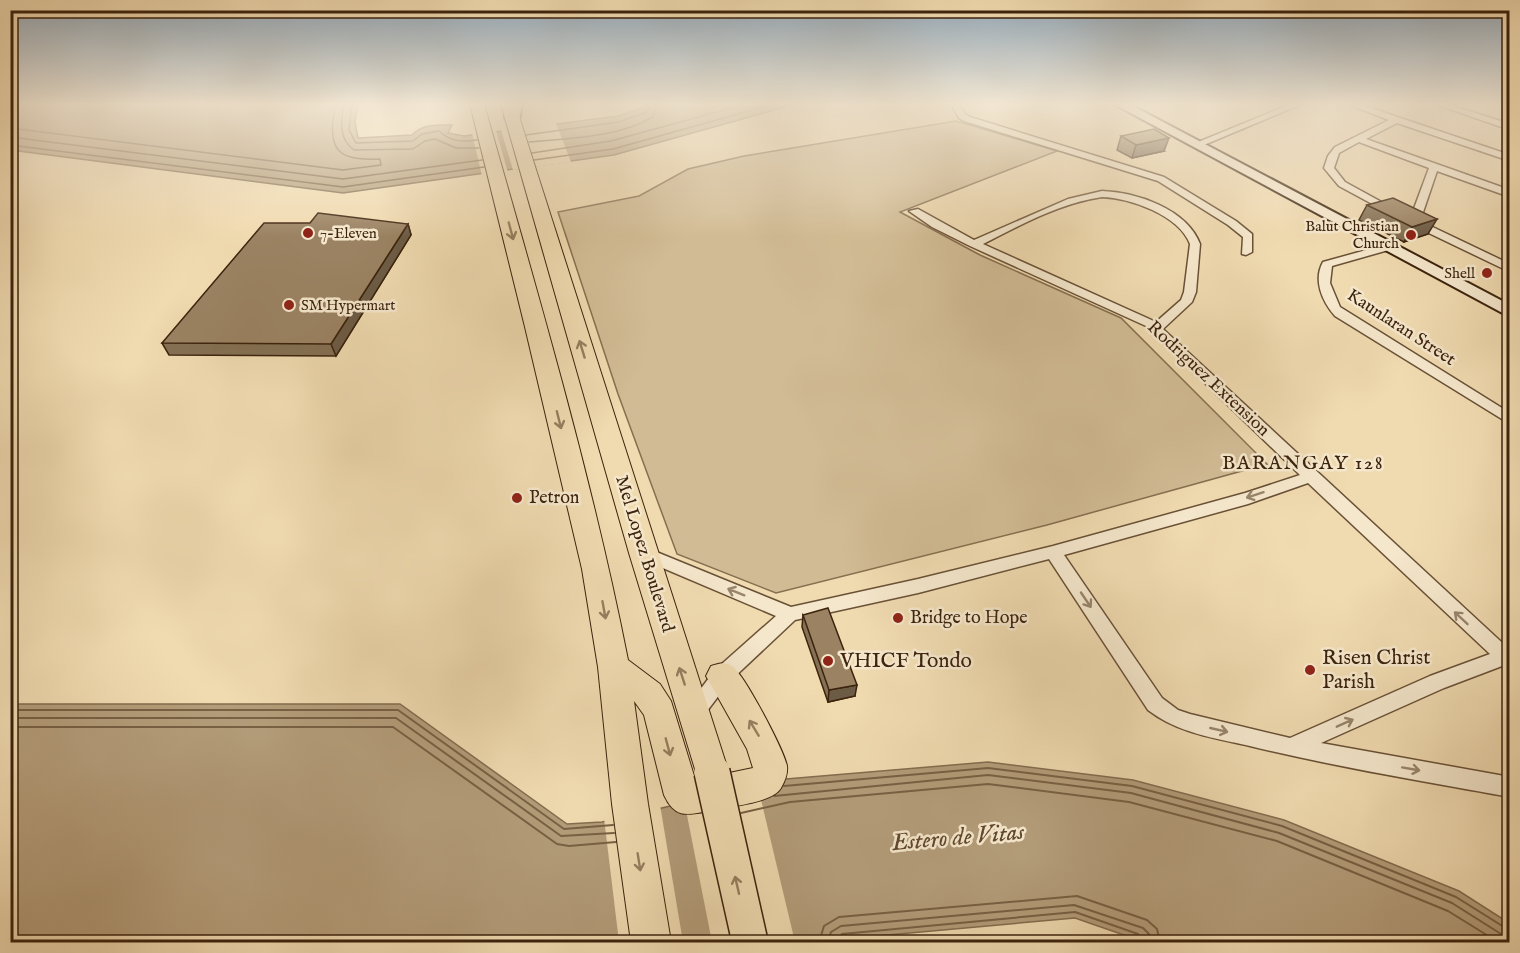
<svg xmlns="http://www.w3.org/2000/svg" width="1520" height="953" viewBox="0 0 1520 953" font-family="'IM FELL English',serif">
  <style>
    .green { fill: #d1bb94; stroke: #866f50; stroke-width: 1.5 }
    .water { fill: #b39c79; stroke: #836c4e; stroke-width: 1.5 }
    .pier { fill: #f0dab0 }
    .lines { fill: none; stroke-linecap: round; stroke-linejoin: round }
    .shore-far1 { stroke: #786043; stroke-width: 1.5 }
    .shore { stroke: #786043; stroke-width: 2 }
    .minor-casing { stroke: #695136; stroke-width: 3 }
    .secondary-casing { stroke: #3c230d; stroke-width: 4 }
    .trunk-casing { stroke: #3c230d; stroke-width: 2 }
    .motorway-casing { stroke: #3c230d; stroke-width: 4 }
    .minor { fill: #f5e7cc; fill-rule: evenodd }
    .secondary { fill: #f5e7cc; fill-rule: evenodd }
    .trunk { fill: #f0dab0; fill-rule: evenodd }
    .motorway { fill: #f0dab0; fill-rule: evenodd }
    .trunk-bridge-casing { stroke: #3c230d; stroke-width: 38; stroke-linecap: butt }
    .trunk-bridge { stroke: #f0dab0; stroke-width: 35 }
    .wall { fill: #847054; stroke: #3c230d; stroke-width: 1.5 }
    .shaded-wall { fill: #6c5b45; stroke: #3c230d; stroke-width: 1.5 }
    .building { fill: #9a8262; stroke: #3c230d; stroke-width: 1.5 }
    .oneway { stroke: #967e5e }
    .oneway2 { stroke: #98856c }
    .poi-dot { fill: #8f2418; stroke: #f5e7cc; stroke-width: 2 }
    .labels { text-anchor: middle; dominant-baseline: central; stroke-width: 5; stroke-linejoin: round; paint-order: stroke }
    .far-poi-label { font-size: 15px; fill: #3c230d; stroke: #f5e7cc; text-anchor: end }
    .street-label { font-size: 18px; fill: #3c230d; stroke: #f5e7cc }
    .poi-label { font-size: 18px; fill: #3c230d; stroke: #f5e7cc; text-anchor: start }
    .neighbourhood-label { font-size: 20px; letter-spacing: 1.5px; fill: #3c230d; stroke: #f5e7cc }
    .near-poi-label { font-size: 21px; fill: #3c230d; stroke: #f5e7cc; text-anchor: start }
    .near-water-label { font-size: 24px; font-style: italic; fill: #60472d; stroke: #f5e7cc }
  </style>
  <rect width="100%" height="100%" fill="#f0dab0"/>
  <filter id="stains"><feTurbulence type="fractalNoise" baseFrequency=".00333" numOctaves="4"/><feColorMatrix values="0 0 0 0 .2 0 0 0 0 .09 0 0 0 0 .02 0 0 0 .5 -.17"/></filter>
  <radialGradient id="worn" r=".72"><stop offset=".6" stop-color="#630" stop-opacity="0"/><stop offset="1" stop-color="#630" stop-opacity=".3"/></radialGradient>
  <!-- green -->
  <path class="green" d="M956,121L1057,151L900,212L980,255L1121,318L1267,464L1047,525L776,593L677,554L618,394L558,212L639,196L688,169L744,156Z"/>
  <!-- water -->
  <g class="water">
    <path d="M11,104H358L355,122L358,138L412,135C422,124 437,125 452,125L448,133L464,136L618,116L653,104H796L614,155L343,193L11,150Z"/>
    <path d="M10,704H400L567,824L602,822L786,779L988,762L1133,780L1284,820L1459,891L1509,923V942H1144L1075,918L810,942H11Z"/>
  </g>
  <!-- pier -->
  <g class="pier">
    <path d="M556,123L571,162L513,170L501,130Z"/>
    <path d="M496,130L508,173L482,176L472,133Z"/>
    <path d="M757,783L795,942H712L684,800Z"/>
    <path d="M660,805L683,942H619L604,818Z"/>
  </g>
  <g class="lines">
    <!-- shore-far1 -->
    <g class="shore-far1">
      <path d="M344,104C341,121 338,139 354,150L413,149L425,141L435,139L456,148H479"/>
      <path d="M352,104L349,130L356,143L413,141L422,134L439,131C451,142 462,142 477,140"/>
      <path d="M10,128L343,170L381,165L380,159C334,161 328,149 335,104"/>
      <path d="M526,135L619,122L647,112L651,104"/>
      <path d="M10,137L343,179L482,160"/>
      <path d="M529,142C569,138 617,138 653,117L658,104"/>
      <path d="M10,145L343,187L484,167"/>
      <path d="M532,153L611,141L746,104"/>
      <path d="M534,160L613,149L774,104"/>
    </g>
    <!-- shore -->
    <g class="shore">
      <path d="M10,710H398L564,829L613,825"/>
      <path d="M10,718H396L561,836L614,833"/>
      <path d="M10,727H393L557,844L569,846L616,842"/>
      <path d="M784,786L988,768L1132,786L1282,826L1456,897L1504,927L1510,928"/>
      <path d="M774,796L988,775L1131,793L1279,833L1452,903L1501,934L1510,935"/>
      <path d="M741,813L790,802L988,784L1129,802L1277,841L1448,911L1498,942"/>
      <path d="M819,942L824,926L839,917L1077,896L1147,920L1157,929L1160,942"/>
      <path d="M828,942L831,932L841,926L1074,905L1143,928L1149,934L1151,942"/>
      <path d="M835,942L842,934L1075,912L1138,934L1143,942"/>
    </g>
    <!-- minor casing -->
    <g class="minor-casing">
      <g id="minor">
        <path d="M951,104H959L965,114L970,117L1164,177L1236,221L1252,234V252L1246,255L1242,254L1243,237L1228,225L1158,181L964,121L959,118Z"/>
        <path d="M1291,104H1302L1199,147L1191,145Z"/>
        <path d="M1347,104H1359L1510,155V161L1397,123L1366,139L1510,190V197L1437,171L1420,221L1510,264V272L1410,224L1409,222L1429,168L1359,142L1339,153L1334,168L1345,182L1398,211L1389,213L1339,186L1324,168L1328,156L1335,147L1389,120Z"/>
        <path d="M1435,104H1447L1510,124V130Z"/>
        <path d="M1102,191C1136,192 1187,209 1200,244L1196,292L1192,302L1163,329L1510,650V670L1502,666L1444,688L1321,743L1510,777V797C1423,781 1336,767 1250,746C1214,738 1178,733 1148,710L1049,559L918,593L795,620L729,682L701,719L694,722L687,719L684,713L687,707L715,670L776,616L637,557L635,553L637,549L643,547L649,549L791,607L918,579L1053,546L1245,493L1300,475L1146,326L970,246L932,227L909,211L918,209L974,240L1068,199ZM1102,197C1130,198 1179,215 1190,244L1184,292L1181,300L1156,322L983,244C1020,225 1061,203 1102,197ZM1308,483L1490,654L1430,676L1290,738L1190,714L1178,710L1162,698L1064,555L1248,504Z"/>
        <path d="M1388,244L1392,245V249L1332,266L1330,283L1340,307L1510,413V424L1335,316C1322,301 1313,280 1323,262Z"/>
      </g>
    </g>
    <!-- secondary casing -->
    <g class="secondary-casing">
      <path id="secondary" d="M1114,104H1129L1510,305V317Z"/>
    </g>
    <!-- trunk casing -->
    <g class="trunk-casing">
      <path id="trunk" d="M470,104H484C536,288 591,472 628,660L660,684L671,701L695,779H698L629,553L501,104H515L729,773L753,768L747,749L706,676L711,666C718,664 725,661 732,666C744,674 784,750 787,766C788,774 785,781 781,788C773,803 726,807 709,811C687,815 675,819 664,795L644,715L634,701L648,804L671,942H631L612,804L598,667L582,569L525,327Z"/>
    </g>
    <!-- motorway casing -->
    <g class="motorway-casing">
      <path id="motorway" d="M506,104H522L519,121H507L505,118Z"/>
    </g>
    <!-- minor -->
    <use href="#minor" class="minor"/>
    <!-- secondary -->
    <use href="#secondary" class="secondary"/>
    <!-- trunk -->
    <use href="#trunk" class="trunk"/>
    <!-- motorway -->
    <use href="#motorway" class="motorway"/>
    <!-- trunk-bridge casing -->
    <g class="trunk-bridge-casing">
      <path id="trunk-bridge" d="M712,772L750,942"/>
    </g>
    <!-- trunk-bridge -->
    <use href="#trunk-bridge" class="trunk-bridge"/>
  </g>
  <!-- wall -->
  <g class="wall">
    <path d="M1121,136L1164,151L1132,158L1117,150Z"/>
    <path d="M1367,205L1428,234L1404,242L1359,220Z"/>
    <path d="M408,224L411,235L336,356L169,355L162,343Z"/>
    <path d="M803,615L855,696L828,702L802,627Z"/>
  </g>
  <!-- shaded-wall -->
  <g class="shaded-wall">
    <path d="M1169,138L1164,151L1132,158L1136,145Z"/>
    <path d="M1437,219L1428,234L1404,242L1412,227Z"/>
    <path d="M408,224L411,235L336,356L331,344Z"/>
    <path d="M857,685L855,696L828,702L829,690Z"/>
  </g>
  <!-- building -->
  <g class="building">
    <path d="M1154,129L1169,138L1136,145L1121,136Z"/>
    <path d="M1393,198L1437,219L1412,227L1367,205Z"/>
    <path d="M318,213L408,224L331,344L162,343L264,223H310Z"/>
    <path d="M828,608L857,685L829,690L803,615Z"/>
  </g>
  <!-- one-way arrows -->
  <defs><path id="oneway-shaft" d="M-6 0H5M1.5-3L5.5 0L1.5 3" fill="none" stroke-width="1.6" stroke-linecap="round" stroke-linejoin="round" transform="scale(1.5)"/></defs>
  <g class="oneway">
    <use href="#oneway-shaft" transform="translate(511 231) rotate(75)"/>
    <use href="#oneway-shaft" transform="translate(582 349) rotate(-107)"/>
    <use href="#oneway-shaft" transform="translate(559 420) rotate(76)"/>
    <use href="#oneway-shaft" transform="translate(604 610) rotate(80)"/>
    <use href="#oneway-shaft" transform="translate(682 676) rotate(-108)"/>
    <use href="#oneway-shaft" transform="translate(754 728) rotate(-121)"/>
    <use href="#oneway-shaft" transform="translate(668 747) rotate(75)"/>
    <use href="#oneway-shaft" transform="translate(639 862) rotate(81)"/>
    <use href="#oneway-shaft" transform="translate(737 885) rotate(-103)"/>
  </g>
  <g class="oneway2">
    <use href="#oneway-shaft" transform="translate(1255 495) rotate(162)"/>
    <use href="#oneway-shaft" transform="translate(736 592) rotate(-158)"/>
    <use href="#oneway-shaft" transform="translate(1086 600) rotate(56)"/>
    <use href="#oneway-shaft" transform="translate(1461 618) rotate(-137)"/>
    <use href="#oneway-shaft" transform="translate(1345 723) rotate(-24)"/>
    <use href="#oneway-shaft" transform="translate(1219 730) rotate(13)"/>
    <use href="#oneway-shaft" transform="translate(1411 769) rotate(10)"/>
  </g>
  <!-- sky -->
  <linearGradient id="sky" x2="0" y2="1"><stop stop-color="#93aabc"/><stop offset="0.44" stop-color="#f8eedb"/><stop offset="1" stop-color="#f8eedb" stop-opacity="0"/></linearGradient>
  <rect width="1520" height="237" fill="url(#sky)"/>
  <!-- markers -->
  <g class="poi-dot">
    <circle cx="308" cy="233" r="6"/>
    <circle cx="1411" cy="235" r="6"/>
    <circle cx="1487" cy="273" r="6"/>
    <circle cx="289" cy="305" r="6"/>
    <circle cx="517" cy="498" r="6"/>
    <circle cx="898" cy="618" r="6"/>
    <circle cx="828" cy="661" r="6"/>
    <circle cx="1310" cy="670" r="6"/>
  </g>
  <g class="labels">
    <!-- far-poi labels -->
    <g class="far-poi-label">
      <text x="1399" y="226">Balut Christian<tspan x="1399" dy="17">Church</tspan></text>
      <text x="320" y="233" text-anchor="start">7-Eleven</text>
      <text x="1475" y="273">Shell</text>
      <text x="301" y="305" text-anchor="start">SM Hypermart</text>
    </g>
    <!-- street labels -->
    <g class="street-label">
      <text transform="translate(1401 328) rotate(33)">Kaunlaran Street</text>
      <text transform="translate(1208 379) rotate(43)">Rodriguez Extension</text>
      <text transform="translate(644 554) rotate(73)">Mel Lopez Boulevard</text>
    </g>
    <!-- poi labels -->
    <g class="poi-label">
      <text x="529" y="498">Petron</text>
      <text x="910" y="618">Bridge to Hope</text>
    </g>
    <!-- neighbourhood labels -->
    <g class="neighbourhood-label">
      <text x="1303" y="463">BARANGAY 128</text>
    </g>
    <!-- near-poi labels -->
    <g class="near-poi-label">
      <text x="1322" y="658">Risen Christ<tspan x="1322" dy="24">Parish</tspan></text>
      <text x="840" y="661">VHICF Tondo</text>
    </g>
    <!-- near-water labels -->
    <g class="near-water-label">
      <text transform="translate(958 838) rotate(-5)">Estero de Vitas</text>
    </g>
  </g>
  <!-- margin -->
  <rect width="1520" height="953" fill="none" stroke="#f0dab0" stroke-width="36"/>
  <rect x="12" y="12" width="1496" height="929" fill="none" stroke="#3c230d" stroke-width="3"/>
  <rect x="18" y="18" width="1484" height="917" fill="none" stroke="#3c230d" stroke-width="1.5"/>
  <rect width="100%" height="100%" filter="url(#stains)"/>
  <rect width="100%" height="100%" fill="url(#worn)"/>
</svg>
